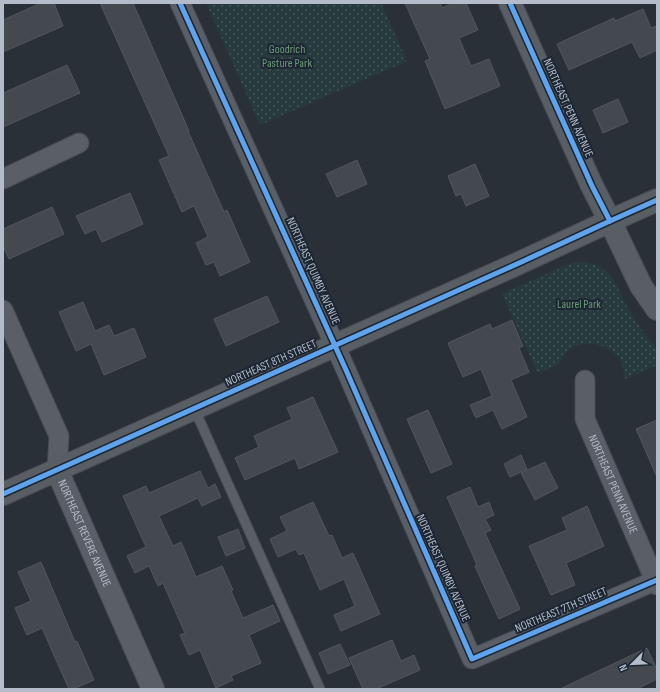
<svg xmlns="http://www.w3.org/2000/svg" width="660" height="692" viewBox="0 0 660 692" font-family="'Sofia Sans Condensed',sans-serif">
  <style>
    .grass { fill: url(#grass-dots) }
    .building { fill: #444950; stroke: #52575f }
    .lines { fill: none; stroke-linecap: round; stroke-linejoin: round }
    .service-casing { stroke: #484c53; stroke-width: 11 }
    .minor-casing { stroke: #484c53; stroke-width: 21 }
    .tertiary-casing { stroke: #484c53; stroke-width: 24 }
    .secondary-casing { stroke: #484c53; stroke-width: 24 }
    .service { stroke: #5a5e66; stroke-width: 9 }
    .minor { stroke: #5a5e66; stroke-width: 19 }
    .tertiary { stroke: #5a5e66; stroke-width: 22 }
    .secondary { stroke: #595d64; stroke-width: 22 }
    .cycleway-casing { stroke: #1d2633; stroke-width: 8 }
    .cycleway { stroke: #60a3ed; stroke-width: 5 }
    .labels { text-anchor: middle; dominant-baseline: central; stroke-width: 4; stroke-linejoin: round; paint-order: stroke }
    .park-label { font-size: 12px; fill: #6b9a76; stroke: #1d2633 }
    .street-label { font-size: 12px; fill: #b4bcc9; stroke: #1d2633 }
  </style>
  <defs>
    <pattern id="grass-dots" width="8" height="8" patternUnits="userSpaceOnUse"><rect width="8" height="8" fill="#273a3e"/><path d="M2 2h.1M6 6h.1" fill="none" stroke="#445559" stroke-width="1.8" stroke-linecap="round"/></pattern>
  </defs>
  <rect width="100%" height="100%" fill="#2a3038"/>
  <!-- grass -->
  <g class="grass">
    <path d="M206,3H381L407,61L260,125Z"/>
    <path d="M579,262C588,263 597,264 605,270C617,279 620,295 628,308C636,322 645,336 657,348V365L625,379C624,372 623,366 620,360C610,344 586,339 570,349C563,354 562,360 558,364C555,367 542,371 538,373L502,294L571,263Z"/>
  </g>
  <!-- building -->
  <g class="building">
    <path d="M41,3H54L63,26L3,52V20Z"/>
    <path d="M100,3H133L189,131H188L224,212L227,210L250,262L220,276L214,262L206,265L196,243L208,237L194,206L182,212L159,160L169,156Z"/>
    <path d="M405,3H440L442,8L453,3H466L478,30L459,38L471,66L489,59L500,86L445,109L425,61L430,59Z"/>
    <path d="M643,9L651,28L657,26V50L640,58L632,42L569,70L557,44L614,18L615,21Z"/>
    <path d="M67,65L80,93L3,127V93Z"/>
    <path d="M618,99L628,122L603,133L593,110Z"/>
    <path d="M357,160L367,184L337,197L326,174Z"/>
    <path d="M475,164L489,196L466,206L461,194L456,196L448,176Z"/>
    <path d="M130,193L143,224L102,242L96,229L85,234L76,216Z"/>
    <path d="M52,207L64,234L9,259L3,246V229Z"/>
    <path d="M267,296L279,322L226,346L214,319Z"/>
    <path d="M83,302L95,331L109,325L114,336L134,328L146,357L104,375L91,344L76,351L59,312Z"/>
    <path d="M512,320L523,346L519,348L529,372L511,380L527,417L502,429L493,410L476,418L470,405L492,396L481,369L463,377L448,343L490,324L492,329Z"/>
    <path d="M313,397L338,452L299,469L295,458L245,480L235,458L259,447L254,436L292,419L287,408Z"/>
    <path d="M428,410L452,464L431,473L407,419Z"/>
    <path d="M657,420V477L636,429Z"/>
    <path d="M521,455L527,469L510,477L504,464Z"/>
    <path d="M545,462L558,488L535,500L521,473Z"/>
    <path d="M200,471L208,488L215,484L221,497L202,506L198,498L159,516L173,546L181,542L196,577L222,566L233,590L231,591L243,618L273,605L280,621L249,635L261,663L231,676L233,680L216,688L200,650L189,655L180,635L185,633L163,583L158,586L149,566L135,573L127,556L146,547L123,496L146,486L149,493Z"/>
    <path d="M470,487L478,507L489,502L494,515L485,519L491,530L485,533L520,609L499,619L475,566L477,565L447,497Z"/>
    <path d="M313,502L329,536L332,535L342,558L353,553L380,614L341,631L334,615L355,606L344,579L320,590L304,553L299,555L296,549L278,557L270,539L287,531L280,517Z"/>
    <path d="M587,506L604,546L566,563L575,585L551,595L529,546L567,530L562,518Z"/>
    <path d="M238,529L245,548L226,556L218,537Z"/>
    <path d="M41,562L75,642L77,641L94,680L73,689H69L42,628L27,635L15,608L31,601L18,572Z"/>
    <path d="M392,640L401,661L414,655L420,670L376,689H363L349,658Z"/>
    <path d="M340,644L350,665L328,674L319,653Z"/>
    <path d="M647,648L657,670V679L637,689H560Z"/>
  </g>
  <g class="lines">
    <!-- service casing -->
    <g class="service-casing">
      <path id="service" d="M194,408L320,689"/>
    </g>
    <!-- minor casing -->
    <g class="minor-casing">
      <g id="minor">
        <path d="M180,3L346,370L472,659L657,580"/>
        <path d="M3,179L79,143"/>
        <path d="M3,310L59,436L57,470"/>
        <path id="s1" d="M585,380V419L657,585"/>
      </g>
    </g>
    <!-- tertiary casing -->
    <g class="tertiary-casing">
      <g id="tertiary">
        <path id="s2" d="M57,470L153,689"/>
      </g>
    </g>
    <!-- secondary casing -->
    <g class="secondary-casing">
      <g id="secondary">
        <path d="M510,3L592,186L610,221L641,286L657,309"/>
        <path d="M3,494L517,264L610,221L657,200"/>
      </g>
    </g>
    <!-- service -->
    <use href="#service" class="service"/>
    <!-- minor -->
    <use href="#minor" class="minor"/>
    <!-- tertiary -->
    <use href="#tertiary" class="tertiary"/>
    <!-- secondary -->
    <use href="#secondary" class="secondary"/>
    <!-- cycleway casing -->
    <g class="cycleway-casing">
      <g id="cycleway">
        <path d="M180,3L346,370L472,659L657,580"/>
        <path d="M510,3L592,186L610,221"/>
        <path d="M3,494L517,264L610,221L657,200"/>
      </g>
    </g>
    <!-- cycleway -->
    <use href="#cycleway" class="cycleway"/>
  </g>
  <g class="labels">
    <!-- park labels -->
    <g class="park-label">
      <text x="287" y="49">Goodrich<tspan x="287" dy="14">Pasture Park</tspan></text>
      <text x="579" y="304">Laurel Park</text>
    </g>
    <!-- street labels -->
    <g class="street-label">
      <text transform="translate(568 108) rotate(66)">NORTHEAST PENN AVENUE</text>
      <text transform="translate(313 271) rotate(66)">NORTHEAST QUIMBY AVENUE</text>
      <text transform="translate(271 363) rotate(-24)">NORTHEAST 8TH STREET</text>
      <text stroke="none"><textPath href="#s1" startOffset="110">NORTHEAST PENN AVENUE</textPath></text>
      <text stroke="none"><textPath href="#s2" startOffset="69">NORTHEAST REVERE AVENUE</textPath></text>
      <text transform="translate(443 568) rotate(66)">NORTHEAST QUIMBY AVENUE</text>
      <text transform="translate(561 610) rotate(-23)">NORTHEAST 7TH STREET</text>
    </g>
  </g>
  <!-- border -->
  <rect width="660" height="692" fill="none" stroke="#b4bcc9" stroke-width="8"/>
  <!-- north arrow -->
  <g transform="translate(632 664) rotate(246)" stroke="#1d2633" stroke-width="3" paint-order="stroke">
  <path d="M0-3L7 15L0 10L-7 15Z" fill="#b4bcc9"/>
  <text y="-6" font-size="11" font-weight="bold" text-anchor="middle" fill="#b4bcc9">N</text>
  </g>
</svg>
